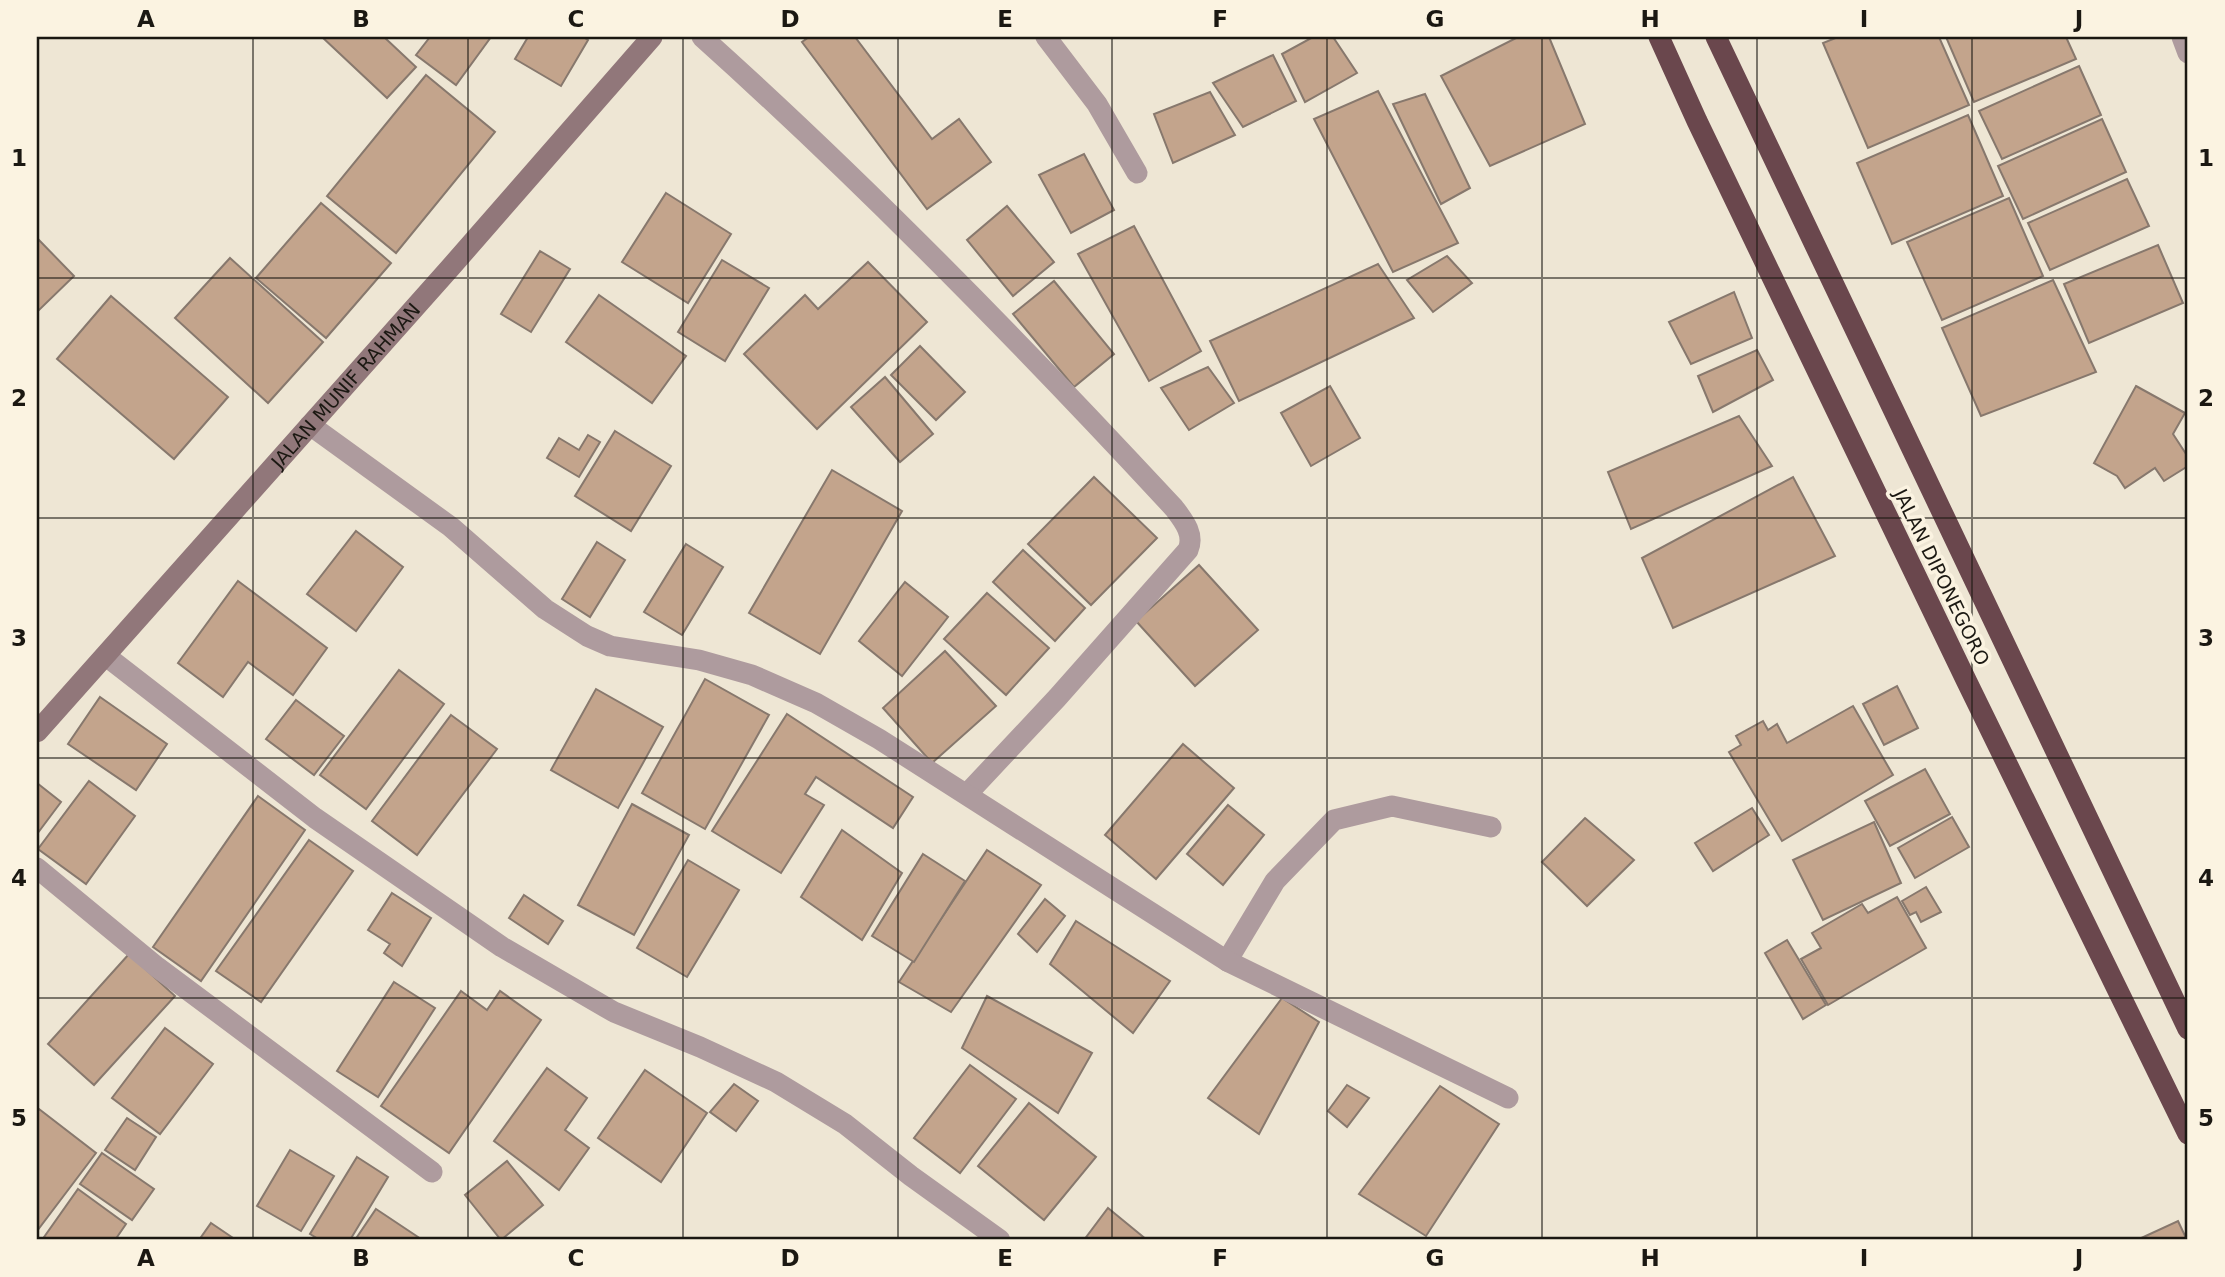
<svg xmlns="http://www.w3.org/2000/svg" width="2225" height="1277" viewBox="0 0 2225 1277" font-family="'DejaVu Sans',sans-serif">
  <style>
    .building { fill: #c3a48c; stroke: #87786d; stroke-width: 2 }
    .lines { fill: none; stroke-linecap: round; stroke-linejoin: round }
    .lane { stroke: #ae9b9e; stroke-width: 21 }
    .street { stroke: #ae9b9e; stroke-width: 21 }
    .secondary { stroke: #91777a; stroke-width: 21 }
    .highway { stroke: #6a474d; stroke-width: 21 }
    .grid { fill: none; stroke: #1b1812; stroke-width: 2; stroke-opacity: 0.55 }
    .labels { text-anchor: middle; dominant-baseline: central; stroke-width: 7; stroke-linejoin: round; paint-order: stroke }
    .street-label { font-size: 19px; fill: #1b1812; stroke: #fbf3e1 }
    .neatline { fill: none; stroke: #1b1812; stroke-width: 2.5 }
    .grid-label { font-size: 23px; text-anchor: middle; font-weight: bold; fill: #1b1812 }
  </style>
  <rect width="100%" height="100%" fill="#eee6d4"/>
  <!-- building -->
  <g class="building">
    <path d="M322,37H384L416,67L387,98Z"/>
    <path d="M430,37H491L456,85L416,55Z"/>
    <path d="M528,37H583L588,40L561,86L515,59Z"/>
    <path d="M809,37H855L932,139L959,119L991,162L927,209L802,42Z"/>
    <path d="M1313,37H1333L1357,73L1305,102L1282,54Z"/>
    <path d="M1518,37H1549L1585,124L1490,166L1441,76Z"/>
    <path d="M1838,37H1939L1969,105L1868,148L1823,43Z"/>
    <path d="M1946,37H2066L2076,59L1974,102Z"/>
    <path d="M1273,55L1296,101L1243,127L1213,83Z"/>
    <path d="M2079,66L2101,115L2002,159L1979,111Z"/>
    <path d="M426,75L495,132L396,253L327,196Z"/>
    <path d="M1378,91L1458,243L1393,272L1314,119Z"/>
    <path d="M1210,92L1235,135L1173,163L1154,114Z"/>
    <path d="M1425,94L1470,188L1441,204L1393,104Z"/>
    <path d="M1968,115L2003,196L1892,244L1857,163Z"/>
    <path d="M2102,119L2126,172L2023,219L1998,166Z"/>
    <path d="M1084,154L1114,210L1071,233L1039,175Z"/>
    <path d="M2127,179L2149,226L2050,270L2028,223Z"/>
    <path d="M666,193L731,234L688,303L622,262Z"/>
    <path d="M2009,198L2043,276L1942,320L1907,242Z"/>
    <path d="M321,203L391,263L326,338L256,278Z"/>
    <path d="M1007,206L1054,262L1013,296L967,240Z"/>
    <path d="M1134,226L1201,351L1149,381L1078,254Z"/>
    <path d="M37,238L74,276L37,312Z"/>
    <path d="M2158,245L2183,303L2089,343L2064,284Z"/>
    <path d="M540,251L570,269L531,332L501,314Z"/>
    <path d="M1447,256L1472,283L1433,312L1407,280Z"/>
    <path d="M230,258L323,342L268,403L175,318Z"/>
    <path d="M722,260L769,288L725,361L678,332Z"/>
    <path d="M868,262L927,322L817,429L744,354L805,295L818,309Z"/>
    <path d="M1378,264L1414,318L1239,401L1210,341Z"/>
    <path d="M2053,280L2096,372L1981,416L1942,328Z"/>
    <path d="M1054,281L1114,354L1074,387L1013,314Z"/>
    <path d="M1734,292L1752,338L1691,364L1669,322Z"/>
    <path d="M599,295L686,356L652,403L566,342Z"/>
    <path d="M111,296L228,397L174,459L57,359Z"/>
    <path d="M920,346L965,392L936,420L891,375Z"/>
    <path d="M1757,350L1773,380L1713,412L1698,376Z"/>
    <path d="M1208,367L1234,403L1189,430L1161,388Z"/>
    <path d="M885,377L933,434L900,462L851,407Z"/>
    <path d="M1330,386L1360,438L1311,466L1281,413Z"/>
    <path d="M2136,386L2185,413L2173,434L2188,457V466L2164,481L2155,468L2125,488L2117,476L2094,463Z"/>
    <path d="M1739,416L1772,466L1631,529L1608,472Z"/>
    <path d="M615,431L671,466L631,531L575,496Z"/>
    <path d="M588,435L600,442L579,477L547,458L559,438L579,450Z"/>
    <path d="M832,470L902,511L820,654L749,613Z"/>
    <path d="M1094,477L1157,538L1091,605L1028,544Z"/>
    <path d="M1793,477L1835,556L1673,628L1642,558Z"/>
    <path d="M356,531L403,567L356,631L307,594Z"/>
    <path d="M597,542L625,560L590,617L562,599Z"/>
    <path d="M686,544L723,567L682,635L644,612Z"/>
    <path d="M1023,550L1085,608L1055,641L993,582Z"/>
    <path d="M1199,565L1258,630L1195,686L1136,621Z"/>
    <path d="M238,581L327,648L293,695L248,662L223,697L178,663Z"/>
    <path d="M905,582L948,617L902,676L859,641Z"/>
    <path d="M987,593L1049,648L1006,695L944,639Z"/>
    <path d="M945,651L996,706L932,763L883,708Z"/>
    <path d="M399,670L444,704L366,809L320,775Z"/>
    <path d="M705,679L769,715L705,829L642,793Z"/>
    <path d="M1897,686L1918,728L1884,745L1863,704Z"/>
    <path d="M596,689L663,727L618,808L551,770Z"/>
    <path d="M100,697L167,744L136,790L68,744Z"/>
    <path d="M296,700L344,736L314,775L266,739Z"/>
    <path d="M1853,706L1893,775L1782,841L1729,752L1741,745L1736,736L1763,721L1768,730L1777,724L1787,743Z"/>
    <path d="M787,714L913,797L893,828L816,777L805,794L824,805L781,873L712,831Z"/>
    <path d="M451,715L497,749L417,855L372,821Z"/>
    <path d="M1183,744L1234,788L1156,879L1105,835Z"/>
    <path d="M1925,769L1950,814L1890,846L1865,801Z"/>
    <path d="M89,781L135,816L86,884L38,849Z"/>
    <path d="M37,783L61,802L37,834Z"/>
    <path d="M258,796L305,830L201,981L153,947Z"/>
    <path d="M632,804L689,835L634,935L578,905Z"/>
    <path d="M1228,805L1264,835L1223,885L1187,854Z"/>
    <path d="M1752,808L1769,835L1713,871L1695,843Z"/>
    <path d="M1952,817L1969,847L1915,878L1898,848Z"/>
    <path d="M1585,818L1634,860L1587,906L1542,862Z"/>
    <path d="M1874,822L1901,883L1823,920L1793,860Z"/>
    <path d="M842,830L902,873L862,940L801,897Z"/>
    <path d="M309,840L353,871L261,1002L216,971Z"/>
    <path d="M987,850L1041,885L951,1012L899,982Z"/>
    <path d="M923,854L965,881L914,962L872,936Z"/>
    <path d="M688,860L739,890L687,977L637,948Z"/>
    <path d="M1926,887L1941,912L1921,922L1916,912L1910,915L1902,901Z"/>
    <path d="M392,893L431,918L402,966L384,953L390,944L368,930Z"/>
    <path d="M524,895L563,921L548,944L509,918Z"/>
    <path d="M1897,897L1926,948L1828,1005L1801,959L1821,948L1812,933L1862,904L1868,913Z"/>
    <path d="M1045,899L1065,916L1037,952L1018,934Z"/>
    <path d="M1076,921L1170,981L1133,1033L1050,964Z"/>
    <path d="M1787,940L1826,1005L1803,1019L1765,953Z"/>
    <path d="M129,954L175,996L94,1085L48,1044Z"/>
    <path d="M394,982L435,1008L378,1097L337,1071Z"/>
    <path d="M461,991L487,1010L500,991L541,1020L449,1153L381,1106Z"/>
    <path d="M987,996L1092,1053L1058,1113L962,1048Z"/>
    <path d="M1282,998L1319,1022L1259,1134L1208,1098Z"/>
    <path d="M165,1028L213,1064L160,1134L112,1098Z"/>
    <path d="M970,1065L1016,1099L960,1173L914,1138Z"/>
    <path d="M547,1068L587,1098L565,1130L589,1148L559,1190L494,1141Z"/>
    <path d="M645,1070L707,1113L661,1182L598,1138Z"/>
    <path d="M734,1084L758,1101L736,1131L710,1112Z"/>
    <path d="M1347,1085L1369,1098L1347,1127L1328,1111Z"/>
    <path d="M1440,1086L1499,1124L1426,1236L1359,1194Z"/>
    <path d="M1029,1103L1096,1157L1044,1220L978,1166Z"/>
    <path d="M39,1109L96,1153L37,1231V1113Z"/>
    <path d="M127,1118L156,1137L135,1170L105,1150Z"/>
    <path d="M290,1150L334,1176L301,1231L257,1206Z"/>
    <path d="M102,1153L154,1189L132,1220L80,1184Z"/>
    <path d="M357,1157L388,1177L350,1240H320L310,1234Z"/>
    <path d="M507,1161L543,1205L501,1240L465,1195Z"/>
    <path d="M78,1189L126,1224L115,1240H42Z"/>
    <path d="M1108,1208L1147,1240H1084Z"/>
    <path d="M376,1209L421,1239L355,1240Z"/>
    <path d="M2178,1221L2187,1240H2137Z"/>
    <path d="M211,1223L236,1240H199Z"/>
  </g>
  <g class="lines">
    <!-- lane -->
    <g class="lane">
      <path d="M2182,37L2188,53"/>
      <path d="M1227,961L1275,881L1334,820L1392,806L1491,827"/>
    </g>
    <!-- street -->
    <g class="street">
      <path d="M702,37C867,185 1023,345 1174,508C1183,520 1195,534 1188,550L1057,698L967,794"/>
      <path d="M1046,37L1097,104L1137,173"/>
      <path d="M310,425L451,527L545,609L587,636L610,646L699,660L752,675L816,703L879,739L1227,961L1508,1098"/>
      <path d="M106,656L315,818L502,947L614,1012L700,1047L776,1082L845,1124L911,1176L1000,1240"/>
      <path d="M37,868L157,967L432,1172"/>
    </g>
    <!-- secondary -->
    <path class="secondary" id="s1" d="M37,732L450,268L652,37"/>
    <!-- highway -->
    <g class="highway">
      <path d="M1659,37L1697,121L1967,682L2188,1134"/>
      <path d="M1716,37L2188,1029"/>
    </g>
  </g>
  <!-- grid -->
  <path class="grid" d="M253,37V1240M468,37V1240M683,37V1240M898,37V1240M1112,37V1240M1327,37V1240M1542,37V1240M1757,37V1240M1972,37V1240M37,278H2188M37,518H2188M37,758H2188M37,998H2188"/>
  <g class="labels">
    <!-- street labels -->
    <g class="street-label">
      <text stroke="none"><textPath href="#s1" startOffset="464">JALAN MUNIF RAHMAN</textPath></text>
      <text transform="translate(1942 577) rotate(64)">JALAN DIPONEGORO</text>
    </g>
  </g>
  <!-- border -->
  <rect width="2225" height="1277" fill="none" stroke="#fbf3e1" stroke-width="77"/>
  <rect x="38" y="38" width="2148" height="1200" class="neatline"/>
  <g class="grid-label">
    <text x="146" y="27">A</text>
    <text x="361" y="27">B</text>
    <text x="576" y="27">C</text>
    <text x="790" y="27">D</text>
    <text x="1005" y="27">E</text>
    <text x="1220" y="27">F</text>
    <text x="1435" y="27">G</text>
    <text x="1650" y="27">H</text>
    <text x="1864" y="27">I</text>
    <text x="2079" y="27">J</text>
    <text x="19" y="166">1</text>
    <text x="2206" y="166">1</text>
    <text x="19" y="406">2</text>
    <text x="2206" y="406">2</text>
    <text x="19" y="646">3</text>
    <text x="2206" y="646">3</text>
    <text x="19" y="886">4</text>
    <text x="2206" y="886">4</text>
    <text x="19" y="1126">5</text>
    <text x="2206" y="1126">5</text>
    <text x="146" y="1266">A</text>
    <text x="361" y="1266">B</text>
    <text x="576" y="1266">C</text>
    <text x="790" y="1266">D</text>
    <text x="1005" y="1266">E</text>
    <text x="1220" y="1266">F</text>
    <text x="1435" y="1266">G</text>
    <text x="1650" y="1266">H</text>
    <text x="1864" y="1266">I</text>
    <text x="2079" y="1266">J</text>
  </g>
</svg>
